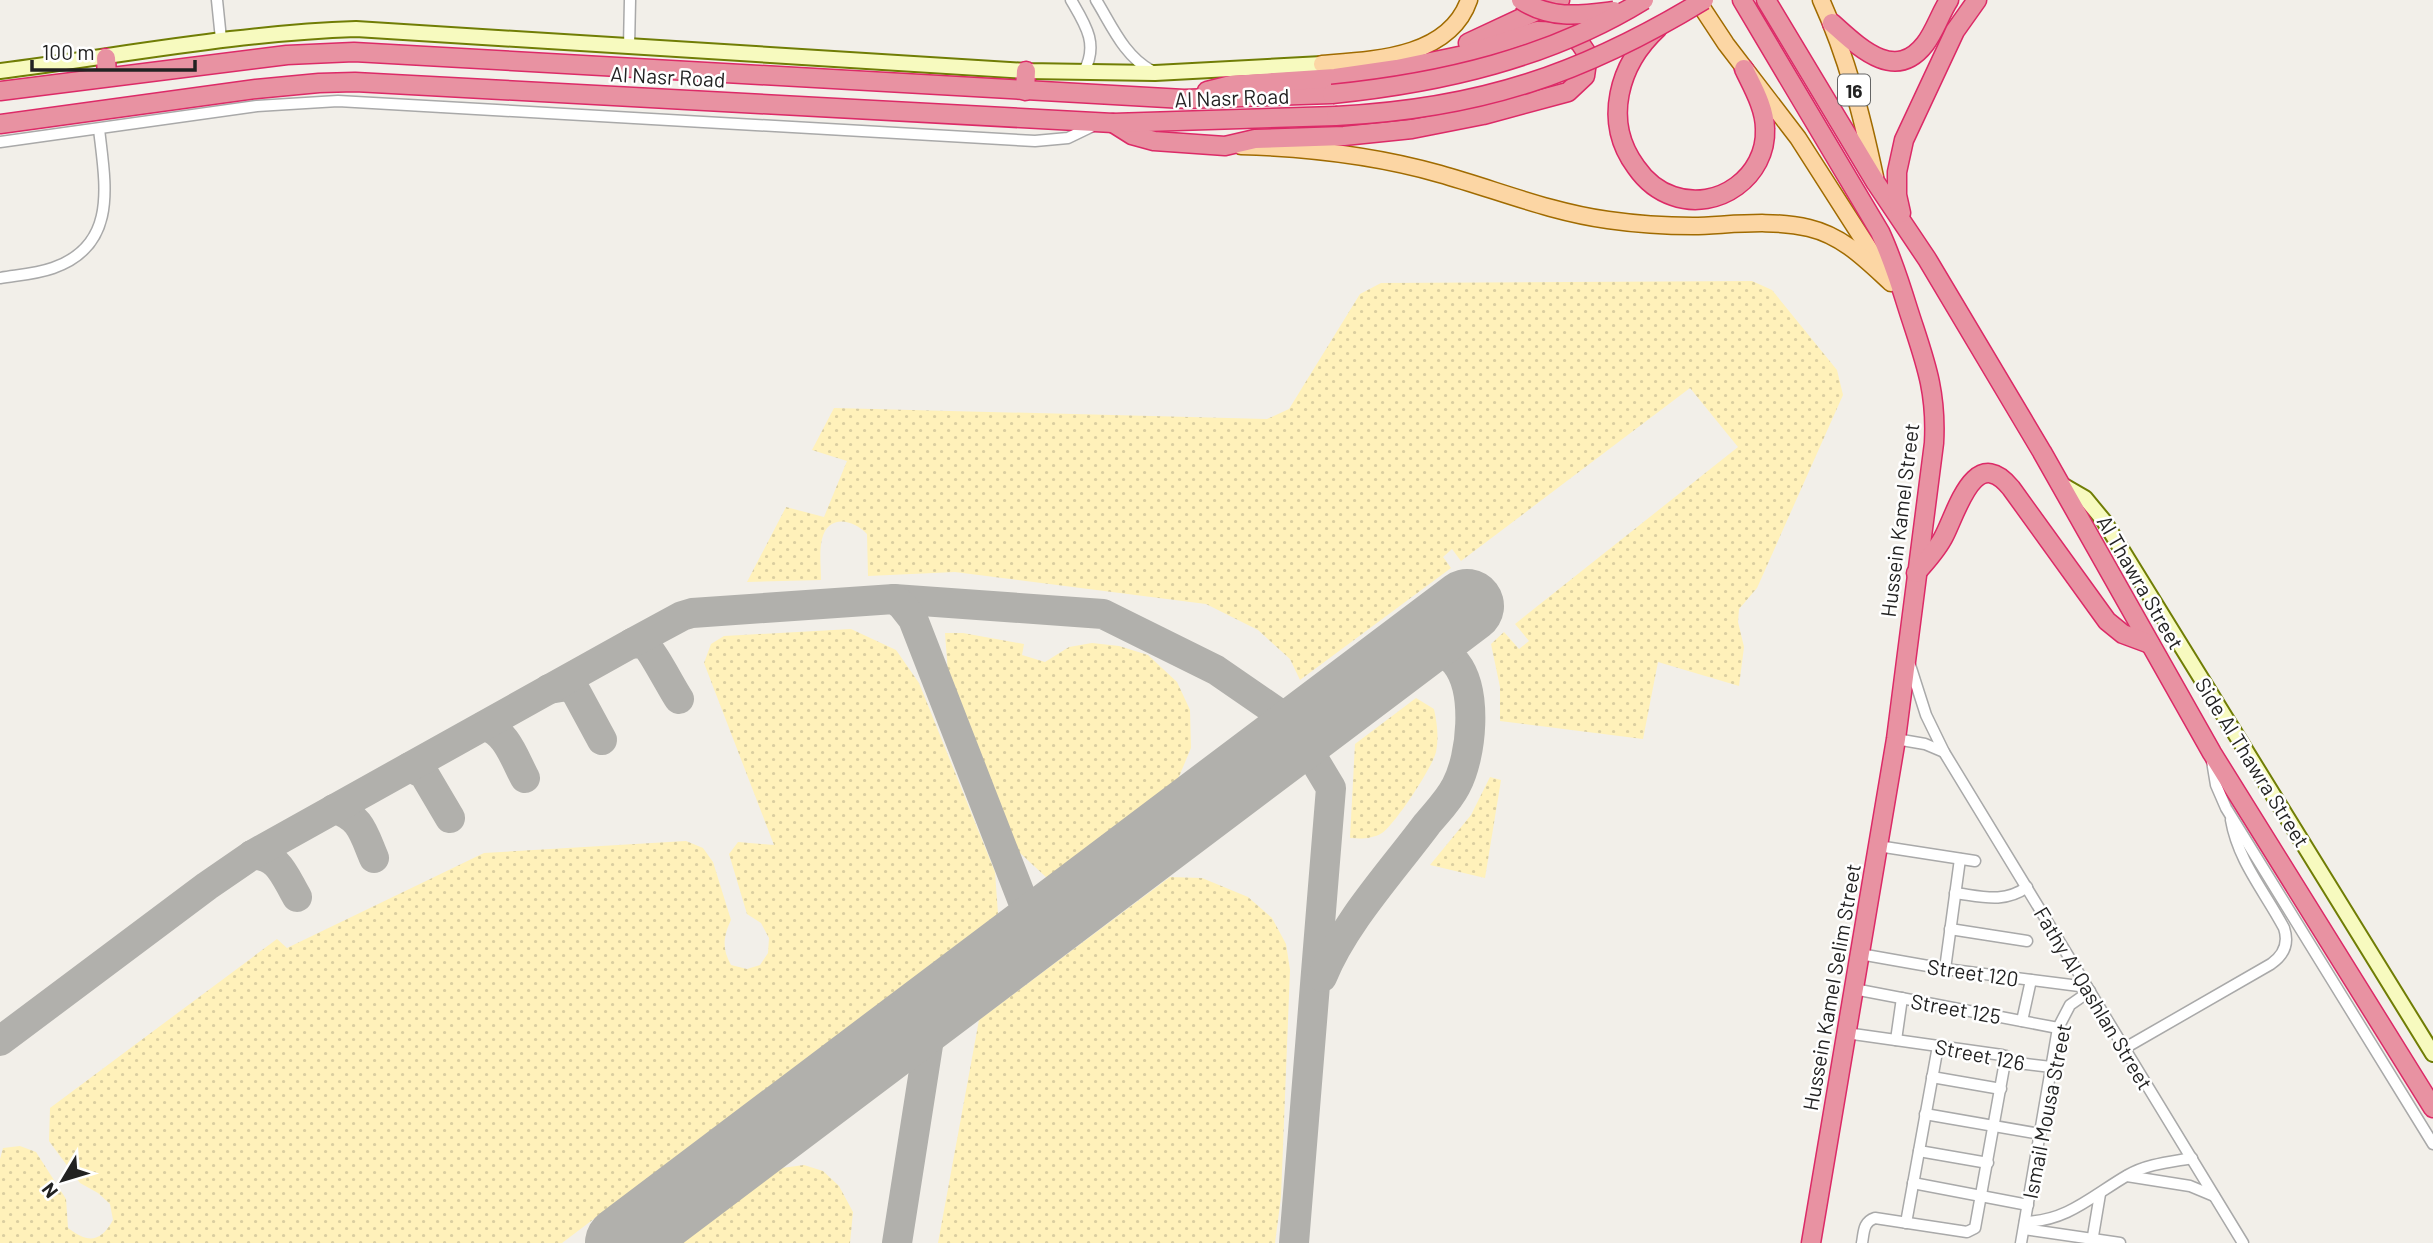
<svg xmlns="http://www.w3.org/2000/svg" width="2433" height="1243" viewBox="0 0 2433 1243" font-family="Barlow,sans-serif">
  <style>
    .sand { fill: url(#sand-dots) }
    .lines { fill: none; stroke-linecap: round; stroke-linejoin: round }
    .taxiway { stroke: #b1b0ac; stroke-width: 30 }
    .runway { stroke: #b1b0ac; stroke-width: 74 }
    .street-casing { stroke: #a9a9a9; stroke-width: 13 }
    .secondary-casing { stroke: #707d05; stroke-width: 18 }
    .primary-casing { stroke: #a06b00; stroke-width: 19 }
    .highway-casing { stroke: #dc2a67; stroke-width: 21 }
    .street { stroke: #fff; stroke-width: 10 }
    .secondary { stroke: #f7fabf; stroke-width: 14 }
    .primary { stroke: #fcd6a4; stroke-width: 16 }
    .highway { stroke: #e892a2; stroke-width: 18 }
    .highway-bridge-casing { stroke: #dc2a67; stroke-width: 21; stroke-linecap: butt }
    .highway-bridge { stroke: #e892a2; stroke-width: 18 }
    .labels { text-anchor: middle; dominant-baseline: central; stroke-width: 5; stroke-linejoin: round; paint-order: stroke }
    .shield { fill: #fff; stroke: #646464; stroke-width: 2 }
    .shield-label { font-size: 19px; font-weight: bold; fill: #222 }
    .street-label { font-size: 21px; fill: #222; stroke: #fff }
  </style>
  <defs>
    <pattern id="sand-dots" width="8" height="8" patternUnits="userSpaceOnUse" patternTransform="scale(1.75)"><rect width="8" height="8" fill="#fff1ba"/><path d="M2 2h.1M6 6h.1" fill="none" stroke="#dacea0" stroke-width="1.8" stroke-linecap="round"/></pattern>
  </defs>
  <rect width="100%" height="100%" fill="#f2efe9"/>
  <!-- sand -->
  <g class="sand">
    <path d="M1752,281L1772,290L1837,370L1843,395L1757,588L1739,609L1738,622L1744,647L1739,686L1658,662L1643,739L1500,721V687L1491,644L1504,632L1519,649L1529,641L1515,624L1738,447L1690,388L1461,561L1452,549L1443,557L1451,568L1300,680L1290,659L1258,630L1206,604L955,572L868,576L867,534C853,519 828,514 822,539C819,551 821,568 821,580L747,582L786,507L824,517L847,461L812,450L834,408L1267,419L1289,409L1360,294L1381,283Z"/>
    <path d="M851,629L896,650L919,683L995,872L998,914L562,1243H0V1159L3,1148L20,1146L36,1152L66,1199L68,1228C88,1243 100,1243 113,1220L110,1204L98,1193L80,1183L49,1141L50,1108L277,939L287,948L484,853L686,841L703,848L713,862L731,920C723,937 722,949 731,965L747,969L760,965L768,953L769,938L761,923L747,914L729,854L738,842L774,845L704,663L711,644L724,636Z"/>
    <path d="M945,633H963L1024,644L1022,655L1045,662L1069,647L1092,643L1119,646L1148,655L1177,682L1190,710L1191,748L1178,779L1047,878L1020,853L1002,819L948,673Z"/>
    <path d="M1416,698L1434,709C1437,724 1439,736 1436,752C1432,768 1395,824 1382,833C1372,839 1361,839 1350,838L1355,744Z"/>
    <path d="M1490,777L1501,780L1485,878L1430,865L1471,815Z"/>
    <path d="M1170,877L1202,878L1248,897L1272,918L1286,944L1290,970L1281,1197L1275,1243H938L979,1020Z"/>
    <path d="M804,1165L823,1171L839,1186L853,1212L850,1243H682L774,1169Z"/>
  </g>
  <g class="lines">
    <!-- taxiway -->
    <g class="taxiway">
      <path d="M894,599L1103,614L1216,670L1303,730"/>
      <path d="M632,643C636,644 641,643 644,645C652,649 672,689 679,699"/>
      <path d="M549,689L567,686L576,692L602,740"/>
      <path d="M484,726C506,730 515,760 525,778"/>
      <path d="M1268,757L1296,751L1316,763L1331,788L1294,1243"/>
      <path d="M410,767L424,774L450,818"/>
      <path d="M334,809C361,816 364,835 374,858"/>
      <path d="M252,855C279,854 285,877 297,897"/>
      <path d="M1322,977C1344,923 1392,871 1427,824C1437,812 1449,800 1456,786C1472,756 1478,691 1456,663C1447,651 1426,650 1412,648"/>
      <path d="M0,1041L207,886L252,855L632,643L682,616L692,613L894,599L902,605L913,619L1022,899"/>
      <path d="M897,1243L934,1007"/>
    </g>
    <!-- runway -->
    <path class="runway" d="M622,1243L1467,606"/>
    <!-- street casing -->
    <g class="street-casing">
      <g id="street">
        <path d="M217,0L221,39"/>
        <path d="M1071,0C1085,24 1099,44 1084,71"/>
        <path d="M1096,0C1112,26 1124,56 1152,71"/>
        <path d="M629,47L630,0"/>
        <path d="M0,142L257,106L338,101L1035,141L1068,138L1095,125"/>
        <path d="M0,278C18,275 36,274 53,268C119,245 105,183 99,129"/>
        <path d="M1910,665L1926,715L1944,752L2243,1243"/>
        <path d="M1896,739L1925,744L1944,752"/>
        <path d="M2212,761L2216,785L2226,808L2433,1144"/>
        <path d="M1878,846L1975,861"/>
        <path d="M1955,893C1980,896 2004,904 2027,887"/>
        <path d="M1950,929L2027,941"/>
        <path d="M1860,954L1945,969L2087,987"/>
        <path d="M1945,969L1960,859"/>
        <path d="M1854,989L2058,1028"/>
        <path d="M2022,1021L2031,980"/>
        <path d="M1846,1033L2002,1055L2018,1063L2051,1067"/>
        <path d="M1896,1040L1902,998"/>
        <path d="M2125,1048L2271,964C2284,955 2289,943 2284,928C2265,892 2238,861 2231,820"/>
        <path d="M1932,1077L2001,1089"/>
        <path d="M1925,1114L2040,1134"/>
        <path d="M1919,1151L1988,1163"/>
        <path d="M2127,1176L2190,1186L2214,1196"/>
        <path d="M1913,1183L2028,1205"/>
        <path d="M2025,1222C2068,1221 2093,1195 2128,1175C2147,1164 2170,1162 2192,1158"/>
        <path d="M1906,1223L1938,1046"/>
        <path d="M2024,1229L2120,1243"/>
        <path d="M2092,1242L2100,1194"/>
        <path d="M1862,1243C1864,1232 1863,1222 1875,1218L1967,1232L1975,1228L2006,1056"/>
        <path d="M2021,1243L2058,1028L2070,1005L2090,991"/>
      </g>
    </g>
    <!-- secondary casing -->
    <g class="secondary-casing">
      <g id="secondary">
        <path d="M0,71C119,56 236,33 356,29L1026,71L1155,73L1322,64"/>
        <path d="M2059,483L2085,498L2104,521L2433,1054"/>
      </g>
    </g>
    <!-- primary casing -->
    <g class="primary-casing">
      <g id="primary">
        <path d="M1697,0L1726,44L1798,138L1880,266"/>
        <path d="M1821,0C1847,57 1862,116 1875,177"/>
        <path d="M1322,64C1373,60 1449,58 1469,0"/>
        <path d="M1241,146C1308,148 1377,156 1440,174C1497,190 1550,212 1608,220C1636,224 1665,226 1693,226C1731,225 1771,219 1809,228C1843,236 1866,260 1891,283"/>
      </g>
    </g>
    <!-- highway casing -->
    <g class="highway-casing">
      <g id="highway">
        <path d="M1742,0L1880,232C1892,258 1900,283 1908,309C1924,359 1937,389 1934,443L1896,739L1811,1243"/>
        <path d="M1766,0L1876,183L1927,259L2042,452L2212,753L2433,1108"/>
        <path d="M1832,23C1857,45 1894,84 1925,44C1935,31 1940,14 1949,0"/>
        <path d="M1658,28C1619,64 1602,121 1636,167C1645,180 1658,191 1673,196C1718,212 1767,176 1765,129C1765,108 1753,88 1744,69"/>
        <path d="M1468,43L1560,0"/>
        <path d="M106,58L107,76"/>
        <path d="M0,91L287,55L354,52L1184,99L1332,94"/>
        <path d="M1025,91L1026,71"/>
        <path d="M1113,123L1132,135L1154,141L1225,146L1255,139L1344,136L1412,129L1483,115L1568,92L1585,76L1588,55L1580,43L1567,32L1537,31L1464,55L1397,69L1335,78L1231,85L1207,91"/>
        <path d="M0,124L256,89L319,83L355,82L1113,123L1336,116"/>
        <path d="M1901,213L1897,195V172L1904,140L1955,31L1977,0"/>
        <path d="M1916,573C1926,562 1936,551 1943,538C1956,515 1974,442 2011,488L2107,621L2123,634L2150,644"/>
      </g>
    </g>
    <!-- street -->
    <use href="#street" class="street"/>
    <!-- secondary -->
    <use href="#secondary" class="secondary"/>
    <!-- primary -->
    <use href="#primary" class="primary"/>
    <!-- highway -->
    <use href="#highway" class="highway"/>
    <!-- highway-bridge casing -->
    <g class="highway-bridge-casing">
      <g id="highway-bridge">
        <path d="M1521,0C1551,20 1581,15 1614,11"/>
        <path d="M1332,94C1441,83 1550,58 1644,0"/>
        <path d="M1336,116C1479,109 1583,74 1704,0"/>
      </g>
    </g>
    <!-- highway-bridge -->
    <use href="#highway-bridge" class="highway-bridge"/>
  </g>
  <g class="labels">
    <!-- shield labels -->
    <rect class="shield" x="1838" y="74.5" width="32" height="31" rx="5"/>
    <g class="shield-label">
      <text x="1854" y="90">16</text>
    </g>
    <!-- street labels -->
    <g class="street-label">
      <text transform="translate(668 76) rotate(3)">Al Nasr Road</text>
      <text transform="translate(1232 97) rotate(-2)">Al Nasr Road</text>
      <text transform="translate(1899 520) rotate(-83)">Hussein Kamel Street</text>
      <text transform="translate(2141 582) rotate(60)">Al Thawra Street</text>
      <text transform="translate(2253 762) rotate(58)">Side Al Thawra Street</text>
      <text transform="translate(1973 972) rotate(8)">Street 120</text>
      <text transform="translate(1831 987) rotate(-80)">Hussein Kamel Selim Street</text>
      <text transform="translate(2094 998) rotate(59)">Fathy Al Qashlan Street</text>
      <text transform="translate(1956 1008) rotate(10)">Street 125</text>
      <text transform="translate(1980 1054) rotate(11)">Street 126</text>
      <text transform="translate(2046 1111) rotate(-79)">Ismail Mousa Street</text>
    </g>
  </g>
  <!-- north arrow -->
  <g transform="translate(63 1180) rotate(232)" stroke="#ffffff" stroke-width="5" paint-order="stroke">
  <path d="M0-5L12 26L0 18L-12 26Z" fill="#222222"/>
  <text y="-10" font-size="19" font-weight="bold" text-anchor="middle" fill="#222222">N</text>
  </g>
  <!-- scale -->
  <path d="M32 60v10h163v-10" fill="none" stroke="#222222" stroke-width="3.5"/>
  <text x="42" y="60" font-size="21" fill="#222222" stroke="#ffffff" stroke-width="5" paint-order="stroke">100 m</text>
</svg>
